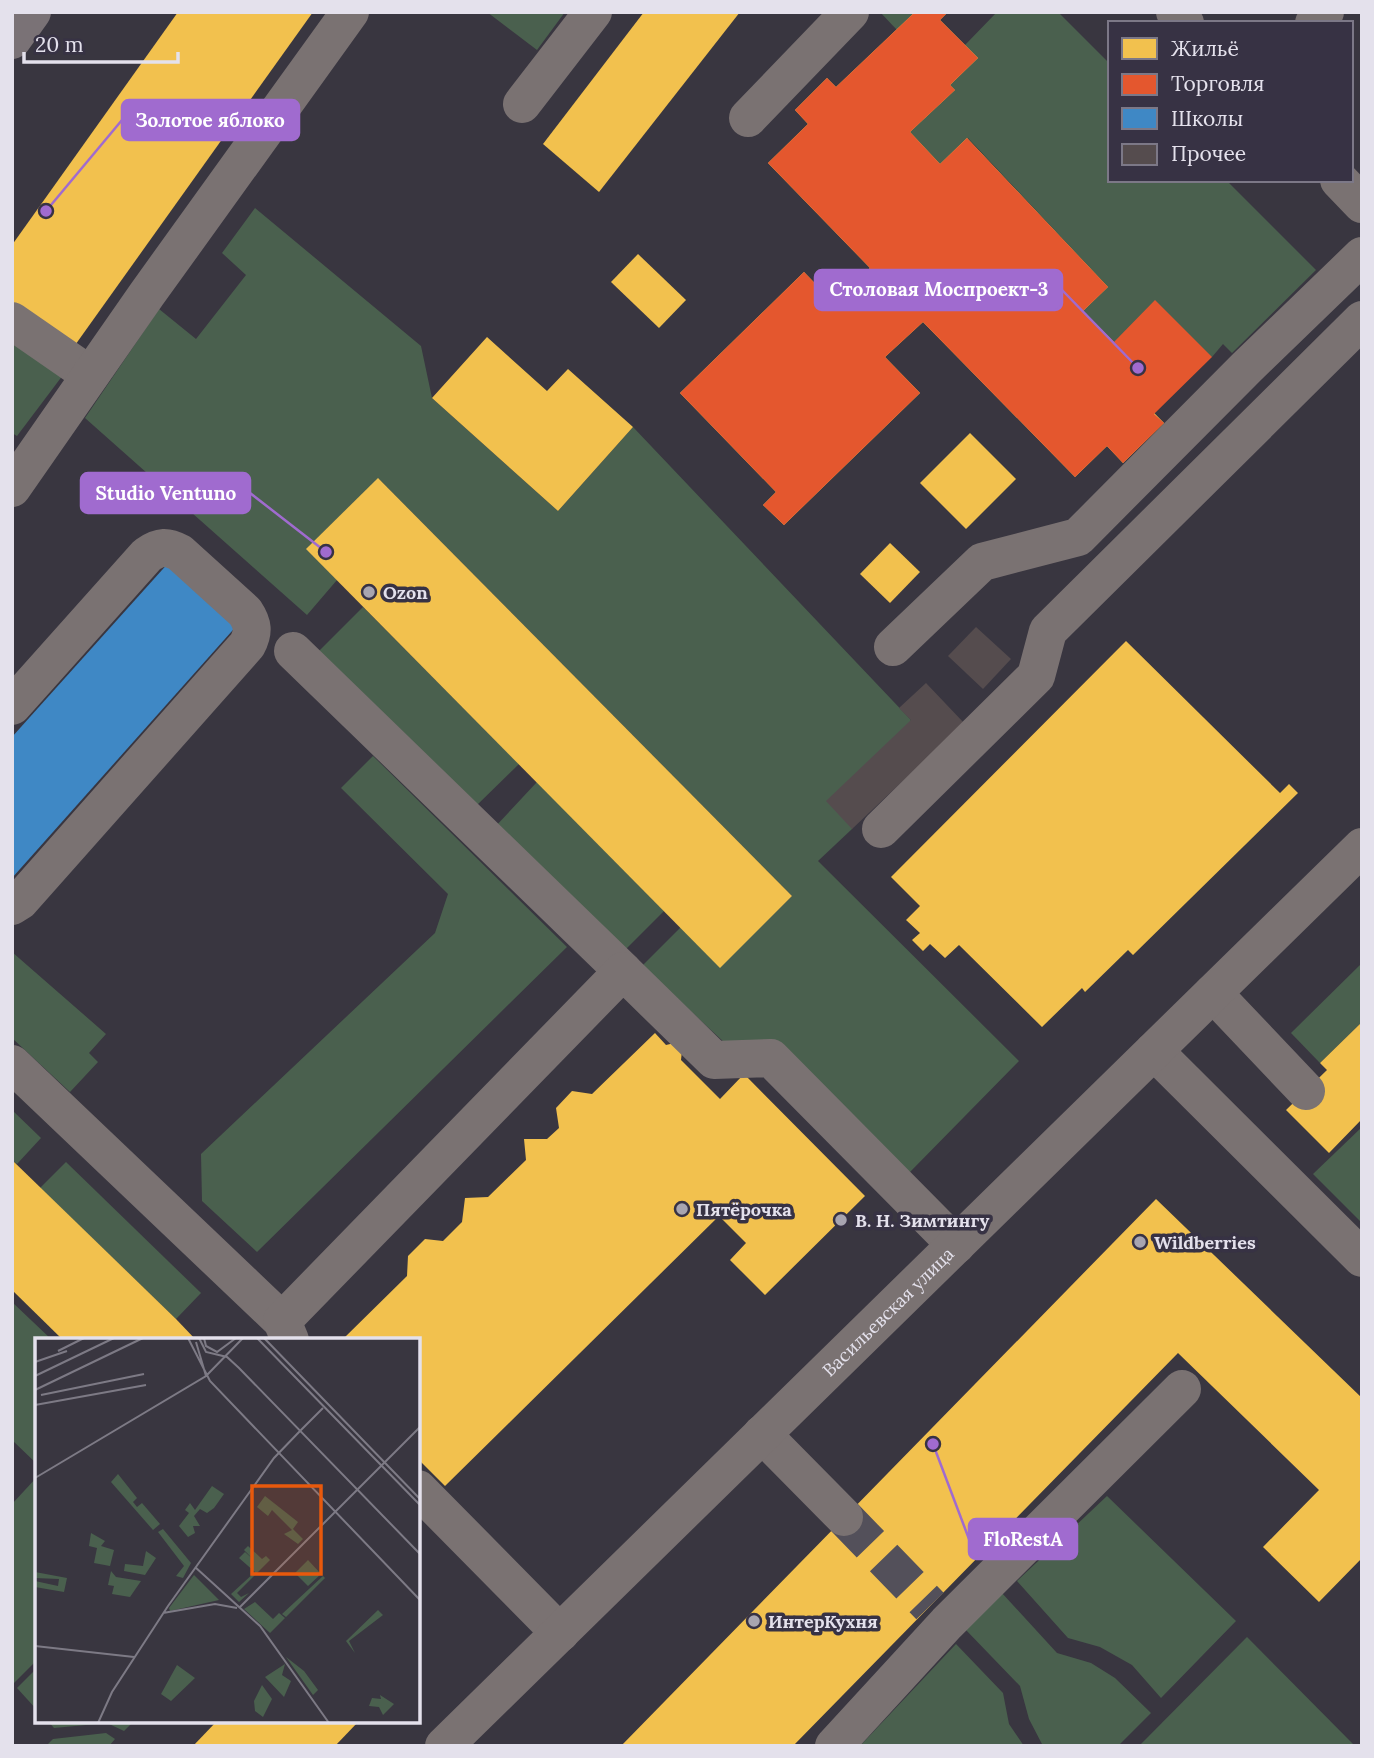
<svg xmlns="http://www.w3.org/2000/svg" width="1374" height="1758" viewBox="0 0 1374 1758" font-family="Lora,serif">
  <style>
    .green { fill: #4a604e }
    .homes { fill: #f2c14e }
    .shops { fill: #e4572e }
    .schools { fill: #3f88c5 }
    .building { fill: #554c4e }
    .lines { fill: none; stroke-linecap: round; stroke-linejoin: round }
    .minor-tunnel { stroke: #53505a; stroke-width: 38; stroke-dasharray: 38 19; stroke-linecap: butt }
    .minor { stroke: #7a7272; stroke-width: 38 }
    .major { stroke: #7a7276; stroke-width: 38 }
    .poi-dot { fill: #a8a5b0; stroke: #373244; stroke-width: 2.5 }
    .labels { text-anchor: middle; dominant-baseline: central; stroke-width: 7; stroke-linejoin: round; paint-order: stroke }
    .poi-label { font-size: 18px; font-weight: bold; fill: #e4e1ec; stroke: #373244; text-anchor: start }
    .street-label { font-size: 18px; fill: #e4e1ec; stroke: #373244 }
    .inset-road { fill: none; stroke: #7d7a85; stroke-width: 2 }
    .view { fill: #e8590c; fill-opacity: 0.15; stroke: #e8590c; stroke-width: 3.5 }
    .inset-edge { fill: none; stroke: #e4e1ec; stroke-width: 3.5 }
    .leader { fill: none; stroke: #a06bcf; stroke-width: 2.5 }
    .callout-dot { fill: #a06bcf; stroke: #373244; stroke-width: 2.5 }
    .callout { fill: #a06bcf; stroke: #a06bcf; stroke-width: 2.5 }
    .callout-label { font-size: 19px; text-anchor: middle; font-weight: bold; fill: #fff }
  </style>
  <rect width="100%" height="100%" fill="#393640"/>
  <!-- green -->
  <g class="green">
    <path d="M487,12H565L537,50Z"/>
    <path d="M880,12H915L897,30Z"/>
    <path d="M997,12H1058L1110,64V180H1226L1316,270L1232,353L1223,344L1212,357L1114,342L1083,311L1108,287L968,138L940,164L910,132L955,90L950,85L965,45Z"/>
    <path d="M255,208L421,346L432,398L558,511L633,427L911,720L852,829L818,861L1019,1061L910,1172L726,1044L642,966L681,927L720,967L792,896L379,479L307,549L337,580L307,615L85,418L159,309L196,339L246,275L222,253Z"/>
    <path d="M12,334L66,371L17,436L12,433Z"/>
    <path d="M363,607L519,764L474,808L317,653Z"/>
    <path d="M373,756L567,947L257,1252L202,1201L201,1154L435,933L448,894L341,788Z"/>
    <path d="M537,782L664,911L621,954L494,828Z"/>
    <path d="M12,952L106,1034L89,1053L98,1062L70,1092L12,1038Z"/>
    <path d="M1362,963V1022L1320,1063L1291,1033Z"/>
    <path d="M12,1110L41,1138L17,1164L12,1160Z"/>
    <path d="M1362,1127V1223L1313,1174Z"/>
    <path d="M66,1162L201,1293L176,1319L40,1188Z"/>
    <path d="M12,1302L52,1340H37V1464L12,1440Z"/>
    <path d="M37,1477V1660L12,1685V1504Z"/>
    <path d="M1107,1496L1236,1621L1161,1698L1132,1665L1100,1647L1068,1638L1017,1581Z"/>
    <path d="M1001,1592L1057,1653L1091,1663L1115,1678L1151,1713L1118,1746H1043L1029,1719L1020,1686L965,1629Z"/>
    <path d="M1247,1637L1355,1746H1139Z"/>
    <path d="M956,1644L1003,1693L1009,1724L1024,1746H860Z"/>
    <path d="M37,1668V1710L17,1688Z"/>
    <path d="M48,1721H134L124,1731L107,1723L54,1728Z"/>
    <path d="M106,1733L115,1739L109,1746H46L53,1739Z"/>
  </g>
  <!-- homes -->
  <g class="homes">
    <path d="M178,12H313L73,348L12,304V245Z"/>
    <path d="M644,12H740L599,192L543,144Z"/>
    <path d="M915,12H948L940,20L978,58L950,85L955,90L910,132L940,164L967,138L1108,287L1083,311L1121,349L1106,364L1164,423L1123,463L1107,446L1075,477L923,322L885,357L920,393L784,525L763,505L776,492L680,393L804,272L834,303L870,268L768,163L808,124L795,110L827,78L836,87Z"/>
    <path d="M638,254L686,300L659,328L611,282Z"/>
    <path d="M487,337L547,391L568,369L633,427L558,511L432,398Z"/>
    <path d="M970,433L1016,479L966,529L920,483Z"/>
    <path d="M378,478L792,896L720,968L306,549Z"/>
    <path d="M890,543L920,572L890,603L860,574Z"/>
    <path d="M1126,641L1280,793L1289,784L1298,793L1133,955L1128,950L1085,992L1082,988L1042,1027L959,945L945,958L930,944L923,951L912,940L920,933L906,920L920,906L891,877Z"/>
    <path d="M1362,1022V1119L1329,1153L1286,1110L1327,1070L1320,1063Z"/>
    <path d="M655,1033L666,1045L683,1041L681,1060L720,1099L744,1074L865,1196L765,1295L730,1260L746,1243L719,1216L445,1486L418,1459V1340H342L407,1276L408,1256L425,1239L443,1241L462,1222L465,1198L488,1197L526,1160L524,1139H547L559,1128L556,1108L572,1091L592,1094Z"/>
    <path d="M12,1160L176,1319L196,1340H63L12,1290Z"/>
    <path d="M1156,1199L1362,1398V1558L1319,1602L1263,1547L1319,1490L1178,1353L793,1746H621Z"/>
    <path d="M217,1721H359L335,1746H193Z"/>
  </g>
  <!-- shops -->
  <path class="shops" d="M915,12H948L940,20L978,58L950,85L955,90L910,132L940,164L967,138L1108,287L1083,311L1114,342L1155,300L1212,357L1154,414L1164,423L1123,463L1107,446L1075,477L923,322L885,357L920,393L784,525L763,505L776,492L680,393L804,272L834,303L870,268L768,163L808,124L795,110L827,78L836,87Z"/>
  <!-- schools -->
  <path class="schools" d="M171,560L240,622L12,878V737Z"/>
  <!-- building -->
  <g class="building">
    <path d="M976,627L1011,659L983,689L948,656Z"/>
    <path d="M926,683L964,723L852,829L826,801L911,720L899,708Z"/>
  </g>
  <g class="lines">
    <!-- minor-tunnel -->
    <path class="minor-tunnel" d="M844,1517L930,1606"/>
    <!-- minor -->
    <g class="minor">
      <path d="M1175,12L1185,23"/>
      <path d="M1314,23L1325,12"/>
      <path d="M522,104L593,12"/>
      <path d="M748,118L850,12"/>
      <path d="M1339,180L1362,204"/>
      <path d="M12,321L90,375"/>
      <path d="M12,488L147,294L350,12"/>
      <path d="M893,647L982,562L1078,537L1247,367L1362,256"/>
      <path d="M293,651L623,971"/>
      <path d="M12,706L147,555C160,546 167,546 180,553L245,612C253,624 254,632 247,645L20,901L12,906"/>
      <path d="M881,829L1036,676L1048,631L1362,320"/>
      <path d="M1213,993L1306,1091"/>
      <path d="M1154,1051L1362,1258"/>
      <path d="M12,1064L282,1321L290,1340"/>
      <path d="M282,1321L623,971L714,1060L771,1058L956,1245"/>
      <path d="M762,1434L844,1517"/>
      <path d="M418,1489L560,1633"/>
      <path id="s1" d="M444,1746L1362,847"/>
      <path d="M834,1746L947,1623L1182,1389"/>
    </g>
    <!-- major -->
    <path class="major" d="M12,40L32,12"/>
  </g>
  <!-- markers -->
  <g class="poi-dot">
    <circle cx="369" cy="592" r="7"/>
    <circle cx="682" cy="1209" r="7"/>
    <circle cx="841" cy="1220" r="7"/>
    <circle cx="1140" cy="1242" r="7"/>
    <circle cx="754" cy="1621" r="7"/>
  </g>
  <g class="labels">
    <!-- poi labels -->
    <g class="poi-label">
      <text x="383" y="592">Ozon</text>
      <text x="696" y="1209">Пятёрочка</text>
      <text x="855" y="1220">В. Н. Зимтингу</text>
      <text x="1154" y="1242">Wildberries</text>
      <text x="768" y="1621">ИнтерКухня</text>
    </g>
    <!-- street labels -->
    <g class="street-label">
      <text stroke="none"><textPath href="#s1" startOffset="621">Васильевская улица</textPath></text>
    </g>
  </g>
  <!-- overview -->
  <g transform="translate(35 1338)">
    <rect width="385" height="385" fill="#393640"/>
    <path d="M83,136L102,160L98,164L102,169L107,165L125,186L118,192L76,144ZM177,148L189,156L179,170L172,175L165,171L159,178L165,188H158L160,195L153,199L144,188L154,175L150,172L155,165L160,172ZM230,158L263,184L258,191L268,201L263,206L249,196L257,192L237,172L233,178L222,169ZM128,191L156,225L148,240L141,238L149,228L123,194ZM56,195L70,203L66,208L79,212L75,228L59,225L62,210L54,208ZM213,208L227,221L231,218L235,222L202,255L206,259L214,255L204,264L196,256L220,234L204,220L210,214L219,222L209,212ZM111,213L121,220L110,237L89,233L90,226L108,228ZM273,222L286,236L273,248L260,235ZM76,233L81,239L106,243L95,259L77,256L79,248L73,247ZM0,234L32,240L29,254L0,249V243L23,248L24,241L0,240ZM159,237L184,262L135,273L134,270ZM288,238L290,240L251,279L247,276ZM220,264L238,281L244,275L250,280L235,295L209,271ZM343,272L348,277L314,303L320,315L311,303ZM251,319L269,333L283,352L278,357ZM250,326L247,337L256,343L249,359L230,339ZM142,327L160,340L136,363L126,356ZM227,347L237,361L228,379L220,373L219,363ZM345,357L359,366L348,377L344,369L334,368L337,360L346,361Z" fill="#4a604e"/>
    <path class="inset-road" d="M153,0L175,43L385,262M164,0L171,14L192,19L204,30L385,216M169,0L171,8L182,14L201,0M222,0L385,167M229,0L385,161M23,13L49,0M0,24L32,13M0,38L79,0M171,38L208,0M0,52L108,0M6,57L109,36M0,67L111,47M265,93L288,70M0,140L171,38L161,4M160,229L225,288L294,385M204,270L385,89M128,275L180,266L202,270M0,308L99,319M63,385L77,354L133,268L239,120L265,93"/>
    <path class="view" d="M217,148H286V236H217Z"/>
    <rect width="385" height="385" class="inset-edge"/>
  </g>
  <!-- callouts -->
  <path class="leader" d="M46 211L122 120M1138 368L1062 290M326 552L250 493M933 1444L969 1539"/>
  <g class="callout-dot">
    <circle cx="46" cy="211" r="7"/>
    <circle cx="1138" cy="368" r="7"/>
    <circle cx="326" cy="552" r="7"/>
    <circle cx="933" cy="1444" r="7"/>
  </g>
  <g class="callout">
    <rect x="122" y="100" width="177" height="40" rx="7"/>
    <rect x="815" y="270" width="247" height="40" rx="7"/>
    <rect x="81" y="473" width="169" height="40" rx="7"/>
    <rect x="969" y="1519" width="108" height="40" rx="7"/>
  </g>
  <g class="callout-label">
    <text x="210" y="127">Золотое яблоко</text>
    <text x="939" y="296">Столовая Моспроект-3</text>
    <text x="166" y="500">Studio Ventuno</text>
    <text x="1023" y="1546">FloRestA</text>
  </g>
  <!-- border -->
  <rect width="1374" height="1758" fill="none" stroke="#e4e1ec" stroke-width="28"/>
  <!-- legend -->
  <rect x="1108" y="21" width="245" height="161" fill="#373244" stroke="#7c7887" stroke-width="2"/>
  <rect x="1122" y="38" width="35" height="21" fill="#f2c14e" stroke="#7c7887" stroke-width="2"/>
  <text x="1171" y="56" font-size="21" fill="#e4e1ec">Жильё</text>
  <rect x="1122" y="74" width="35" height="21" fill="#e4572e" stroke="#7c7887" stroke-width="2"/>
  <text x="1171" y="91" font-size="21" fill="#e4e1ec">Торговля</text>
  <rect x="1122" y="108" width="35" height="21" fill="#3f88c5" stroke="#7c7887" stroke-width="2"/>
  <text x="1171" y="126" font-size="21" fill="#e4e1ec">Школы</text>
  <rect x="1122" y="144" width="35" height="21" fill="#554c4e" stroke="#7c7887" stroke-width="2"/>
  <text x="1171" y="161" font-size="21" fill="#e4e1ec">Прочее</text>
  <!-- scale -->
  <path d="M24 52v10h154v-10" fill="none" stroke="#e4e1ec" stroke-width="3.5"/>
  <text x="35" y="52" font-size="21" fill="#e4e1ec" stroke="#373244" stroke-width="5" paint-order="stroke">20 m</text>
</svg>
